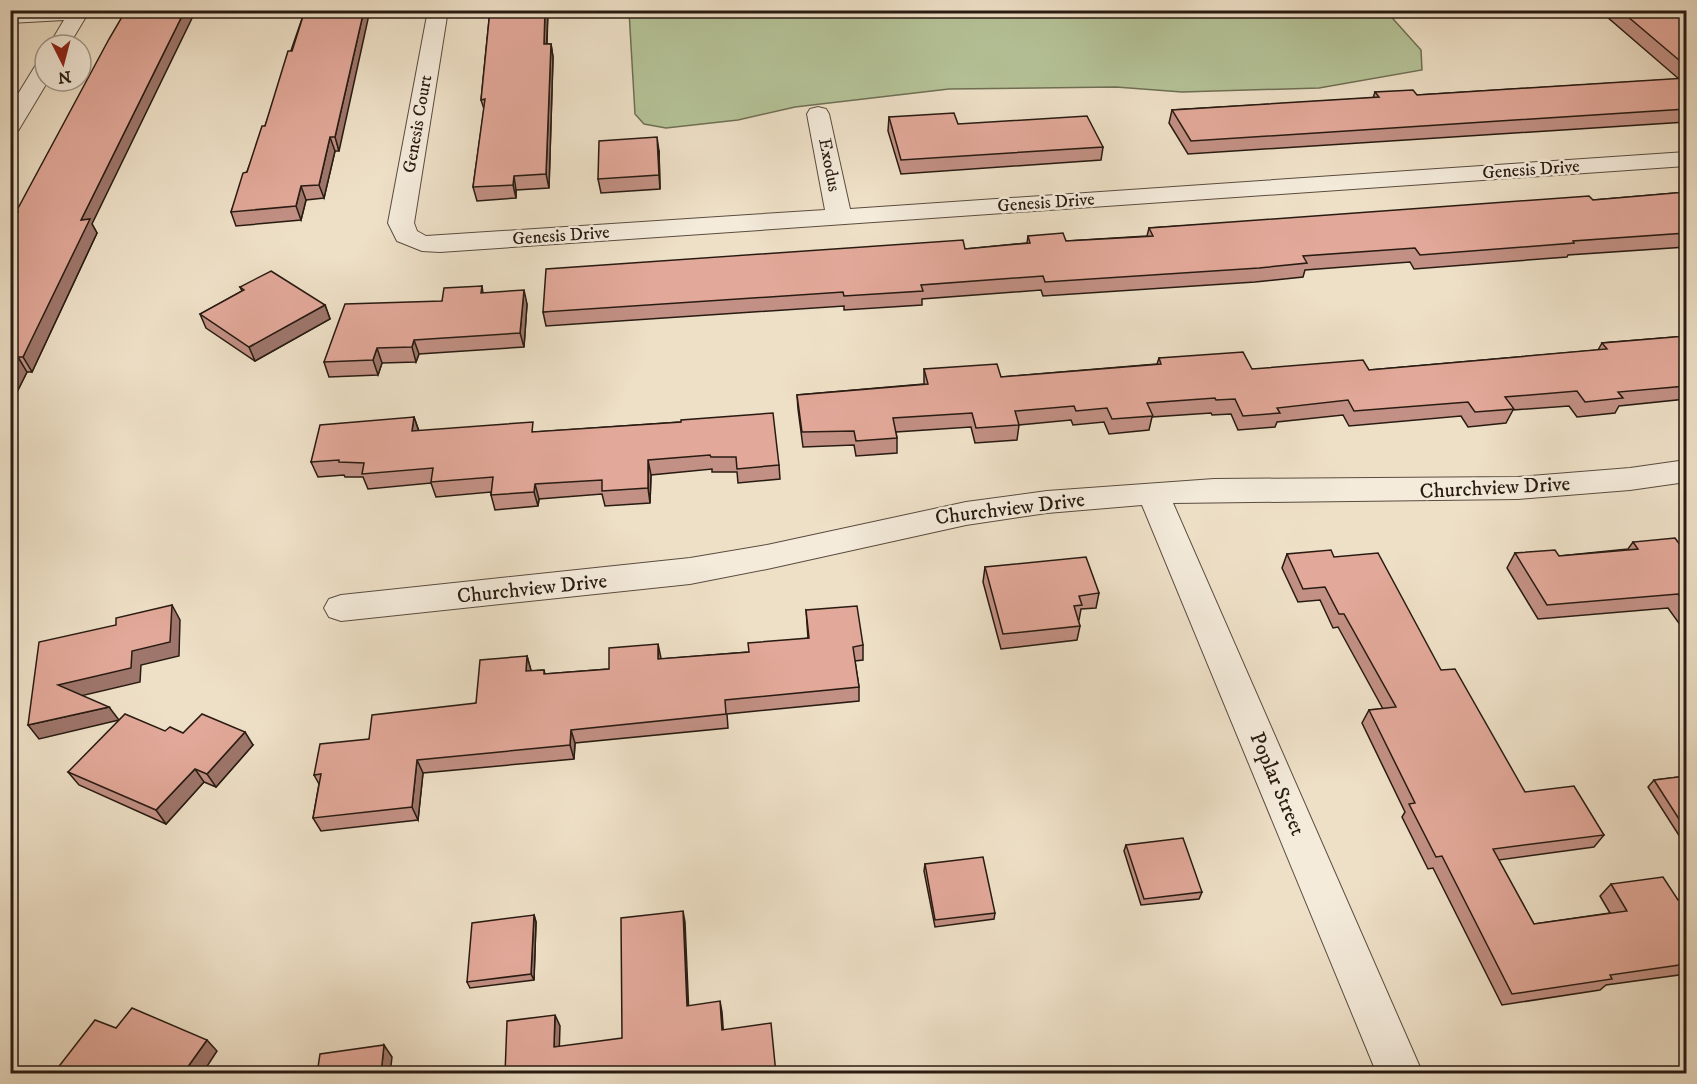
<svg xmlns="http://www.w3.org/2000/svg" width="1697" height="1084" viewBox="0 0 1697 1084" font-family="'IM FELL DW Pica',serif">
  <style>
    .green { fill: #b5c398; stroke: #6e6f55; stroke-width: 1.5 }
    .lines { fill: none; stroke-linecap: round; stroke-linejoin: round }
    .minor-casing { stroke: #5a4c3f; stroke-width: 2 }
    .minor { fill: #f4ebdb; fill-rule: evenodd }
    .wall { fill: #c29084; stroke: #281b12; stroke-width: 1.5 }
    .shaded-wall { fill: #9e766b; stroke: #281b12; stroke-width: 1.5 }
    .building { fill: #e2a899; stroke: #281b12; stroke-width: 1.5 }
    .labels { text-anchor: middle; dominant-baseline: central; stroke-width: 5; stroke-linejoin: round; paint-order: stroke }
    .far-street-label { font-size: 18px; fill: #281b12; stroke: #f4ebdb }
    .street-label { font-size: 21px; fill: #281b12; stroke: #f4ebdb }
  </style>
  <rect width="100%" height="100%" fill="#eee0c7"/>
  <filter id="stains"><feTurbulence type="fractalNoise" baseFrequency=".00333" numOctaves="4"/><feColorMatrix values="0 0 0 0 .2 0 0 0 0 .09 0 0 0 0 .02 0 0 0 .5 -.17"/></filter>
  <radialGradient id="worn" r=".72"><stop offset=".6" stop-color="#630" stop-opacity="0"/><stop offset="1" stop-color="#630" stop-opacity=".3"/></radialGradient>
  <!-- green -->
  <path class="green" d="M629,11H1386L1421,50L1422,70L1319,88L1182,92L1116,87L949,89L795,107L738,120L666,128L644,124L635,114Z"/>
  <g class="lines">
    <!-- minor casing -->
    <g class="minor-casing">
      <g id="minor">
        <path d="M90,10L69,45H49L64,20L10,23V11Z"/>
        <path d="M428,10H448L414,223L417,231L426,236L825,210L807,114L810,109L818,107L826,109L829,114L850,209L1686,152V166L440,252L422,251L397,241L388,223Z"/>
        <path d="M45,62V81H48L18,131L10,133V107L37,63Z"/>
        <path d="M1686,460V482L1630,490L1518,499L1173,503L1423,1074H1377L1142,505L1047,513L966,525L767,569L690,584L341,621L329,617L324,608L329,599L341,595L690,558L767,545L966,502L1047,491L1214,479L1518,477L1630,468Z"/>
      </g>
    </g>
    <!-- minor -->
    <use href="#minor" class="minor"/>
  </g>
  <!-- wall -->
  <g class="wall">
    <path d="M305,10L339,151H335L324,198L306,200L301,220L236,226L231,212L265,126Z"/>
    <path d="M490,10H548L547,44H551L553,57L549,188L516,190V198L477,201L473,187L484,109L481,100Z"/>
    <path d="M1599,10H1682L1686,14V122L1188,154L1169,123L1172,110L1373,98L1375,92L1417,95L1679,79Z"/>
    <path d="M889,117L958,124L1103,147L1101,160L901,174L888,131Z"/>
    <path d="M659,151L660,189L601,193L598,179Z"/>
    <path d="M1686,192V247L1568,255L1567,257L1414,269L1410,262L1305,270L1303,277L1255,282L1043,296L1041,290L922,299V305L844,310V306L546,326L543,312L965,249L1027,243L1028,236L1066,241L1147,236L1149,228L1593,200Z"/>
    <path d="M16,212L92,224L97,233L32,372H27L15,396H10V226L17,214Z"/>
    <path d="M482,286L483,293L527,304L524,347L419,354L416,362L382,363L378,375L329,377L324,362L442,301Z"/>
    <path d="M240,287L325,305L330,319L255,361L206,328L200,314L242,291Z"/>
    <path d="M1686,336V399L1619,406L1615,413L1577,417L1569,406L1513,410L1506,423L1468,427L1461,416L1349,426L1343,415L1277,422L1275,427L1238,430L1231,414L1212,415L1211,413L1152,417L1149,430L1109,434L1104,422L1073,425L1071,420L1019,425L1017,440L975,443L971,427L896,432L897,438V453L856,456L854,445L803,447L798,409L797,395L924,384V369L1001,377L1157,364L1159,358L1252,369L1369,370L1598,350L1602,343Z"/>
    <path d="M414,417L419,431L535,432L681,422L779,465L780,479L738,483L737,472H712V469L651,475L650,503L605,506L602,494L539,499L538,506L495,510L491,495V492L436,497L431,483L368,489L363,477H345L344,475L318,477L311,462Z"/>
    <path d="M1633,542L1686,553V633L1668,608L1538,619L1507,568L1515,553L1559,556L1628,549Z"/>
    <path d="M1287,554L1334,557L1441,670L1525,792L1604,835L1594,847L1498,860L1534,924L1610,913L1600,896L1611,884L1678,900L1686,899V974L1606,985L1600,990L1502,1005L1433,868L1428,869L1402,817L1405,812L1362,723L1369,710L1383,709L1338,627L1333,628L1320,600L1298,602L1282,568Z"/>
    <path d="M985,567L1099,593L1096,608L1081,609L1079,620H1078L1080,626L1077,640L1001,649L983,582Z"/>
    <path d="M806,610L863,645V660L855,661L859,687V701L727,714L728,728L575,743L574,759L423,773L418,820L321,831L313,818L319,784L314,775L369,739L476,703L527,656L531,671L544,670L545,674L609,669L661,659L749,652L808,638Z"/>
    <path d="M165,731L253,745L216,787L204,782L166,824L79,785L68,772Z"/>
    <path d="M1686,776V837H1680L1648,787L1654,780Z"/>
    <path d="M1126,845L1202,892L1199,899L1141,905L1124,851Z"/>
    <path d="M925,864L995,913L994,919L935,927L924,871Z"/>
    <path d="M534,915L536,922L534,980L470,988L467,982Z"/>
  </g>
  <!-- shaded-wall -->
  <g class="shaded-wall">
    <path d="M185,10H196L92,224L97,233L32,372L23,357L81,220Z"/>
    <path d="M364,10H370L339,151L335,137Z"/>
    <path d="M545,10H548L546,57L544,44Z"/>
    <path d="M551,44L553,57L549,188L546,174Z"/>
    <path d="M330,137L335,151L324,198L319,185Z"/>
    <path d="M657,137L659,151L660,189L659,175Z"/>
    <path d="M514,176L516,190V198L513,185Z"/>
    <path d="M301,186L306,200L301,220L296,206Z"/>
    <path d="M524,290L527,304L524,347L520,333Z"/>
    <path d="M325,305L330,319L255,361L249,347Z"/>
    <path d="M414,340L419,354L416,362L412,347Z"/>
    <path d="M377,348L382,363L378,375L373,360Z"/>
    <path d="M18,357L27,372L15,396L10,389V373Z"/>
    <path d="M414,417L419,432L412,431Z"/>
    <path d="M648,460L651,475L650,503L648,488Z"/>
    <path d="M535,484L539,499L538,506L534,492Z"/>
    <path d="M172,605L180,620L179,656L141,665L140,682L68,699L58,685Z"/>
    <path d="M658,644L661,658V673L658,659Z"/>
    <path d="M527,656L531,670L530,686L526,671Z"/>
    <path d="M109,707L119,720L39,739L28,725Z"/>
    <path d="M571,730L575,743L574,759L570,745Z"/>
    <path d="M245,732L253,745L216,787L207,774Z"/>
    <path d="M417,760L423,773L418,820L412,807Z"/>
    <path d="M195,769L204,782L166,824L156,810Z"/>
    <path d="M683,911L685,922L689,1016L687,1006Z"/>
    <path d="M534,915L536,922L534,980L531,974Z"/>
    <path d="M720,1001L722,1012L724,1040L722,1030Z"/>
    <path d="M555,1015L560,1026L559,1058L554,1047Z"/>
    <path d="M207,1040L217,1051L202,1074H192L187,1068Z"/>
    <path d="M384,1045L392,1057L390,1074H381Z"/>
  </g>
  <!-- building -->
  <g class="building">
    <path d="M126,10H185L81,220L90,219L23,357H18L10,373V226L18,212H16L109,39Z"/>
    <path d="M305,10H364L335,137H330L319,185L301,186L296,206L231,212L243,173L247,172L262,126H265L288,51H292Z"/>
    <path d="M490,10H545L544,44H551L546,174L514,176L513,185L473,187L485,99L481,100Z"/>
    <path d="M1620,10H1682L1686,14V66Z"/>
    <path d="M1686,78V109L1191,141L1172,110L1379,97L1375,92L1413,90L1417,95Z"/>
    <path d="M954,113L958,124L1087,116L1103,147L901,160L889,117Z"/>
    <path d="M657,137L659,175L598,179L599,141Z"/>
    <path d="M1686,192V233L1573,241L1574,243L1420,255L1415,248L1303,256L1307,263L1259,268L1045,282L1043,276L921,285L923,291L844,296L843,292L543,312L546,269L963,240L965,249L1030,243L1028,236L1063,233L1066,241L1138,237L1153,236L1149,228L1589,196L1593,200Z"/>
    <path d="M271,271L325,305L249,347L200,314L244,290L240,287Z"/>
    <path d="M482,286L481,293L524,290L520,333L414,340L412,347L377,348L373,360L324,362L345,304L442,301L444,288Z"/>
    <path d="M1686,336V386L1618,392L1623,398L1585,402L1577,391L1505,397L1514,409L1475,412L1468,402L1354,411L1348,400L1277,408L1280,413L1243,416L1235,399L1216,400L1215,398L1147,403L1153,416L1112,419L1107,408L1076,411L1074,406L1015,411L1019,425L976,428L972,413L893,418L897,438L856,441L854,431L802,432L797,395L928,384L924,369L997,364L1001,377L1161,364L1159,358L1243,352L1252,369L1363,360L1369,370L1607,349L1602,343Z"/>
    <path d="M773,413L779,465L737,469L736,457H711L710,455L648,460V488L602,491V480L535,484L534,492L491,495L493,477L431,482L433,468L362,474L364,463L339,462V460L311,462L320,425L414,417L412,431L533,422L532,432L681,422V420Z"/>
    <path d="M1675,538L1686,553V605L1678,594L1547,605L1515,553L1555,550L1559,556L1638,549L1633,542Z"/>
    <path d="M1331,550L1334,557L1378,553L1441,670L1455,669L1525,792L1574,786L1604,835L1493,849L1534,924L1627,911L1611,884L1663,877L1678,900L1686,899V964L1610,975L1612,979L1512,994L1442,856L1436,857L1409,804L1415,803L1369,710L1396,707L1344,614H1339L1325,587L1303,589L1287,554Z"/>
    <path d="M1086,557L1099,593L1079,596L1082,605L1074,606L1080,626L1003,634L985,567Z"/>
    <path d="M172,605L170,642L132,651L131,668L58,685L109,707L28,725L39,642L116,625V618Z"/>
    <path d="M857,606L863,645L853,647L859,687L725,700L726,714L571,730L570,745L417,760L412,807L313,818L321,774L314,775L320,744L369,739L372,715L476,703L480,660L527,656L526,671L544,670V674L609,669V648L658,644V659L749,652L748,643L809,638L806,610Z"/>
    <path d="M125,714L165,731L170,727L183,733L202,714L245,732L207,774L195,769L156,810L68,772Z"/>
    <path d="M1686,776V830L1654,780Z"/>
    <path d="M1183,838L1202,892L1144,899L1126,845Z"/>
    <path d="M983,857L995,913L935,920L925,864Z"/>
    <path d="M683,911L687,1006L720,1001L722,1030L771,1023L776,1074H505L507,1021L555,1015L554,1047L622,1038L621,918Z"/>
    <path d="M534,915L531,974L467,982L472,923Z"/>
    <path d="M132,1008L207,1040L187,1068L198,1074H53L95,1020L116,1028Z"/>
    <path d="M384,1045L381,1074H317L320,1054Z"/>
    <path d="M433,1068L432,1074H389Z"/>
  </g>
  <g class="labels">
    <!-- far-street labels -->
    <g class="far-street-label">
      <text transform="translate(418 124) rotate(-80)">Genesis Court</text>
      <text transform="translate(829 165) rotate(79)">Exodus</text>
      <text transform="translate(1531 170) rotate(-4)">Genesis Drive</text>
      <text transform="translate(1046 203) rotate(-4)">Genesis Drive</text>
      <text transform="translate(561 236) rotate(-4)">Genesis Drive</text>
    </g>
    <!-- street labels -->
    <g class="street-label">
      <text transform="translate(1495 488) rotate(-3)">Churchview Drive</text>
      <text transform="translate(1010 509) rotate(-7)">Churchview Drive</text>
      <text transform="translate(532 589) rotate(-6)">Churchview Drive</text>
      <text transform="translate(1277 784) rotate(67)">Poplar Street</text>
    </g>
  </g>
  <!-- margin -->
  <rect width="1697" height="1084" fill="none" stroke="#eee0c7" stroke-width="36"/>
  <rect x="12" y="12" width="1673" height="1060" fill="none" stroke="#281b12" stroke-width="3"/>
  <rect x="18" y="18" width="1661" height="1048" fill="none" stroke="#281b12" stroke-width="1.5"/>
  <!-- north arrow -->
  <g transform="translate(63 63) rotate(174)"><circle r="28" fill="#f4ebdb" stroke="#a2988b" stroke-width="1.5"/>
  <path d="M0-4.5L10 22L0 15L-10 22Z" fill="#8f2418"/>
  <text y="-9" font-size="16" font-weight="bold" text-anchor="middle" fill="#281b12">N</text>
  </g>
  <rect width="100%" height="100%" filter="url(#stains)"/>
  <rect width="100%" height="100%" fill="url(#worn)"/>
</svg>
